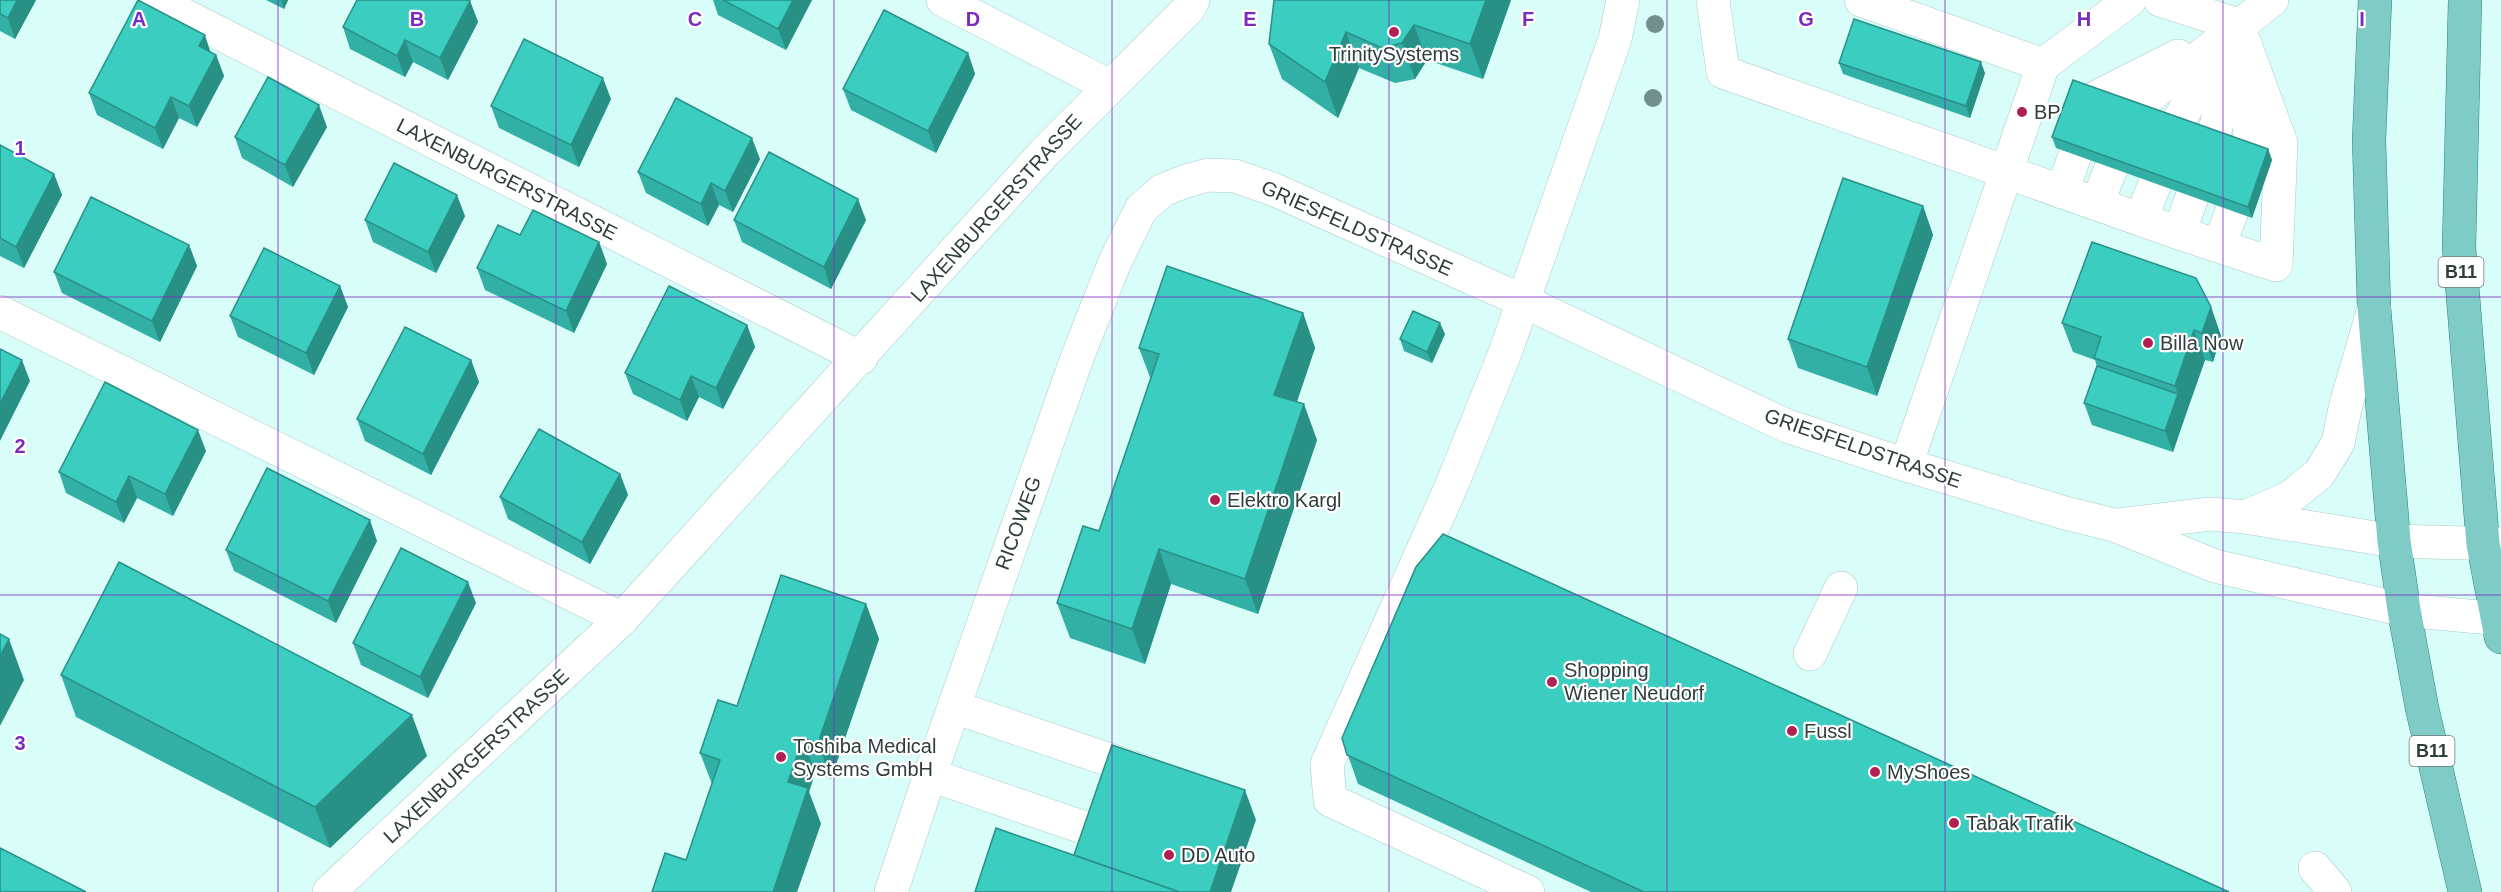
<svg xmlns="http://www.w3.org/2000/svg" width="2501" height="892" viewBox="0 0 2501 892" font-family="Arial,sans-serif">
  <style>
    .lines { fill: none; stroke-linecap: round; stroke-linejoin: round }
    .minor-casing { stroke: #a9ccc7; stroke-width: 34 }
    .major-casing { stroke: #2c847d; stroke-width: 34 }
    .minor { stroke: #fff; stroke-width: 33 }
    .major { stroke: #7fccc6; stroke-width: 33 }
    .tree { fill: #728f8c }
    .wall { fill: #32b0a5 }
    .shaded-wall { fill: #299086 }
    .building { fill: #3acdc0; stroke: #299086; stroke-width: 1.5 }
    .grid { fill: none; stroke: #7b2cbf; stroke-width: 1.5; stroke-opacity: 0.55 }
    .poi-dot { fill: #b02053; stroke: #fff; stroke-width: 2 }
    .labels { text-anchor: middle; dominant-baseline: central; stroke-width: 4.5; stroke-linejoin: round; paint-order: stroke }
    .shield { fill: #fff; stroke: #6d7776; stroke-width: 1.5 }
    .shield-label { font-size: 18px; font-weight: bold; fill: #2f3d3b }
    .poi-label { font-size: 20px; fill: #2f3d3b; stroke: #fff; text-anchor: start }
    .street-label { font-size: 20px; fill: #2f3d3b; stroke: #fff }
    .grid-label { font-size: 20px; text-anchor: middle; font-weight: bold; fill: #7b2cbf; stroke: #fff; stroke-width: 4.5; stroke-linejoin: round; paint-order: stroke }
  </style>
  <rect width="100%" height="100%" fill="#d9fdf9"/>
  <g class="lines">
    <!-- minor casing -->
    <g class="minor-casing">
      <g id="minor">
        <path d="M154,0L861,358"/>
        <path d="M943,0L1109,86"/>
        <path d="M1713,0L1723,72L2179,233L2276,265L2281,143L2238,25"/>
        <path d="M1861,0L2043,65"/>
        <path d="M2160,0L2238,25"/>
        <path d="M2244,78L2252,154"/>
        <path d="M2095,98L2178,56"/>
        <path d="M2131,111L2272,0"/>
        <path d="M2175,126L2224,47"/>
        <path d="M2213,140L2232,53"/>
        <path d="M2062,192L2075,155"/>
        <path d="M2097,204L2111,168"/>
        <path d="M2141,219L2155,183"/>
        <path d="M2179,233L2192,197"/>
        <path d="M2219,246L2232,211"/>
        <path d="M0,312L622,619"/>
        <path d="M1906,465L2043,65L2130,0"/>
        <path d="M2245,517L2289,498L2319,474L2338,443L2346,404L2374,308"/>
        <path d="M2119,525L2210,514L2245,517L2394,541L2501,544"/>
        <path d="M1810,654L1841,588"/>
        <path d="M954,707L1148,773"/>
        <path d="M930,775L1094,831"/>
        <path d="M2315,868L2335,892"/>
        <path d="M329,892L622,619L1044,153L1189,8L1193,0"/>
        <path d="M891,892L930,775L1077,358L1114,264L1141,209L1163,190L1186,181L1208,175L1235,176L1275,190L1523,301L1787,426L1906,465L2065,513L2114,525L2215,566L2404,610L2501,619"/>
        <path d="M1528,892L1330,800L1327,764L1451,487L1505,353L1615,39L1623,0"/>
      </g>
    </g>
    <!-- major casing -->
    <g class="major-casing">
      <g id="major">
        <path d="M2375,0L2369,140L2374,307L2394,541L2404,610L2422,708L2465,892"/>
        <path d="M2465,0L2459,247L2483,544L2501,637"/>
      </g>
    </g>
    <!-- minor -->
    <use href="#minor" class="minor"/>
    <!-- major -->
    <use href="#major" class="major"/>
  </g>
  <!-- trees -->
  <g class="tree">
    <circle cx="1655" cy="24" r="9"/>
    <circle cx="1653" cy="98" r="9"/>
  </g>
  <!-- wall -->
  <g class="wall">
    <path d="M0,0H36L15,39L0,31Z"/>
    <path d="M266,0H288L284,9Z"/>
    <path d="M713,0H812L786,50L718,15Z"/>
    <path d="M1274,0H1511L1483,79L1427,60L1415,79L1395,83L1359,68L1338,118L1282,79L1269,44Z"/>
    <path d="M470,1L478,22L448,80L413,62L405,77L350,49L343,27Z"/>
    <path d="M211,52L216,55L224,76L197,127L179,118L163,149L97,115L89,93Z"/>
    <path d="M968,53L975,74L936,153L851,110L843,89Z"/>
    <path d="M1839,63L1985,73L1970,118L1843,74Z"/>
    <path d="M611,99L579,167L499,128L491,106Z"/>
    <path d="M327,127L293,187L242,158L235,137Z"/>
    <path d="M2052,137L2268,149L2272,160L2252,218L2056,148Z"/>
    <path d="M0,145L54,174L62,195L24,268L0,256Z"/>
    <path d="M760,159L733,212L719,205L708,226L646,193L638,172Z"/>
    <path d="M1923,206L1933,235L1877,396L1798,368L1788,339Z"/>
    <path d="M465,216L436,273L373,242L365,220Z"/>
    <path d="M734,220H866L831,289L742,242Z"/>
    <path d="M520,235L599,242L607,264L574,333L485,290L477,268Z"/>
    <path d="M189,245L197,266L160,342L62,293L54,272Z"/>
    <path d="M340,286L348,307L314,375L238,337L230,316Z"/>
    <path d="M2211,307L2221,336L2213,362L2205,360L2173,452L2092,425L2084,403L2097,366L2095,360L2073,352L2062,323Z"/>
    <path d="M1303,313L1315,348L1297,402L1317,440L1258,614L1171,584L1145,664L1070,638L1057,603L1099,531L1151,380L1139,348Z"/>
    <path d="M747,325L755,347L723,409L699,397L687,421L633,394L625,373Z"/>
    <path d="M1445,334L1432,363L1404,351L1400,339Z"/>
    <path d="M471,360L479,382L431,475L365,441L357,419Z"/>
    <path d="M206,451L173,516L137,498L124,523L66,493L59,472Z"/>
    <path d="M620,474L628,495L590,564L508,519L500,497Z"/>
    <path d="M377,541L336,623L234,571L226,550Z"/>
    <path d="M476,603L428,698L361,665L353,643Z"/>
    <path d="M866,604L879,639L831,779L815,773L809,792L821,824L686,860L712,784L700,753L737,706Z"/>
    <path d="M61,675L427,756L330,848L76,717Z"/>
    <path d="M1342,738L2229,892H1591L1358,784Z"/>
  </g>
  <!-- shaded-wall -->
  <g class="shaded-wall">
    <path d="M17,0H36L15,39L8,18Z"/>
    <path d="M281,0H288L284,9Z"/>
    <path d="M793,0H812L786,50L778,29Z"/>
    <path d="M1486,0H1511L1483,79L1470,44Z"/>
    <path d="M470,1L478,22L448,80L440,58Z"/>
    <path d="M1414,25L1427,60L1415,79L1402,43Z"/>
    <path d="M1346,32L1359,68L1338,118L1325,82Z"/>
    <path d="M205,35L212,57L199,46Z"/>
    <path d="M405,40L413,62L405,77L397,56Z"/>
    <path d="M968,53L975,74L936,153L928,131Z"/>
    <path d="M216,55L224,76L197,127L189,106Z"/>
    <path d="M1981,62L1985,73L1970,118L1966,106Z"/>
    <path d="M603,78L611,99L579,167L571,145Z"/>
    <path d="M171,97L179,118L163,149L155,128Z"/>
    <path d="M319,105L327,127L293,187L285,165Z"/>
    <path d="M752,138L760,159L733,212L725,191Z"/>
    <path d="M2268,149L2272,160L2252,218L2248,207Z"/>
    <path d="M54,174L62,195L24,268L16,247Z"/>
    <path d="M711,183L719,205L708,226L701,204Z"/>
    <path d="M457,195L465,216L436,273L428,252Z"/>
    <path d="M858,199L866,220L831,289L824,267Z"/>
    <path d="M1923,206L1933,235L1877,396L1867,367Z"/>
    <path d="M599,242L607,264L574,333L566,311Z"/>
    <path d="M189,245L197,266L160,342L152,321Z"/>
    <path d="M340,286L348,307L314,375L306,353Z"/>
    <path d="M2211,307L2221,336L2213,362L2202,333Z"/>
    <path d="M1303,313L1315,348L1287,430L1274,395Z"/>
    <path d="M1440,323L1445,334L1432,363L1427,352Z"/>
    <path d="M747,325L755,347L723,409L716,388Z"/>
    <path d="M2194,330L2205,360L2185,416L2175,386Z"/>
    <path d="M22,360L30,381L0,441V404Z"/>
    <path d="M471,360L479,382L431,475L423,454Z"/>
    <path d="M691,376L699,397L687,421L680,400Z"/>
    <path d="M2178,394L2185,416L2173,452L2165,431Z"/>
    <path d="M1304,404L1317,440L1258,614L1245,579Z"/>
    <path d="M198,430L206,451L173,516L165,494Z"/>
    <path d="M620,474L628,495L590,564L582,542Z"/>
    <path d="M129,476L137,498L124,523L116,502Z"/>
    <path d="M370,520L377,541L336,623L328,601Z"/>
    <path d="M1159,549L1171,584L1145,664L1132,629Z"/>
    <path d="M468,582L476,603L428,698L420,677Z"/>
    <path d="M866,604L879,639L831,779L818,743Z"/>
    <path d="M9,639L24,680L0,726V656Z"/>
    <path d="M412,715L427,756L330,848L315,807Z"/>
    <path d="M803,738L815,773L809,792L821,824L797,892H773L788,782Z"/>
    <path d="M1245,790L1256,820L1231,892H1210Z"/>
  </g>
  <!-- building -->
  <g class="building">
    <path d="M0,0H17L8,18L0,14Z"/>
    <path d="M138,0L205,35L199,46L216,55L189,106L171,97L155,128L89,93Z"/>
    <path d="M357,0H469L470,1L440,58L405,40L397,56L343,27Z"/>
    <path d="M723,0H793L778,29Z"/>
    <path d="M1274,0H1486L1470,44L1414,25L1402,43L1382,48L1346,32L1325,82L1269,44Z"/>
    <path d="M884,10L968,53L928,131L843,89Z"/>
    <path d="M1854,19L1981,62L1966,106L1839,63Z"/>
    <path d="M524,39L603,78L571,145L491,106Z"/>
    <path d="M268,77L319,105L285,165L235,137Z"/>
    <path d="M2073,80L2268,149L2248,207L2052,137Z"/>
    <path d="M676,98L752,138L725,191L711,183L701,204L638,172Z"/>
    <path d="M0,145L54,174L16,247L0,238Z"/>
    <path d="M769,152L858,199L824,267L734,220Z"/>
    <path d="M394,163L457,195L428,252L365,220Z"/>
    <path d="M1843,178L1923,206L1867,367L1788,339Z"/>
    <path d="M91,197L189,245L152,321L54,272Z"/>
    <path d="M533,210L599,242L566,311L477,268L498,225L520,235Z"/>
    <path d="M2092,242L2196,278L2211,307L2202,333L2194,330L2175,386L2094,358L2101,337L2062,323Z"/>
    <path d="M264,248L340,286L306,353L230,316Z"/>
    <path d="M1167,266L1303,313L1274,395L1304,404L1245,579L1159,549L1132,629L1057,603L1083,526L1099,531L1159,354L1139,348Z"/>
    <path d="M669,286L747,325L716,388L691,376L680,400L625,373Z"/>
    <path d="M1413,311L1440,323L1427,352L1400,339Z"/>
    <path d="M405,327L471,360L423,454L357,419Z"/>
    <path d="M0,349L22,360L0,404Z"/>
    <path d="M2097,366L2178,394L2165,431L2084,403Z"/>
    <path d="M105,382L198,430L165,494L129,476L116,502L59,472Z"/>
    <path d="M539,429L620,474L582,542L500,497Z"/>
    <path d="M267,468L370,520L328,601L226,550Z"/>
    <path d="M1443,534L2229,892H1644L1347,755L1342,738L1416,567Z"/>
    <path d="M401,548L468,582L420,677L353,643Z"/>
    <path d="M119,562L412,715L315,807L61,675Z"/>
    <path d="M781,575L866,604L818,743L803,738L788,782L808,788L773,892H652L665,853L686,860L720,760L700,753L718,700L737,706Z"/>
    <path d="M0,634L9,639L0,656Z"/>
    <path d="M1112,745L1245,790L1210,892H1179L1074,855Z"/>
    <path d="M996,828L1179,892H975Z"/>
    <path d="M0,848L86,892H0Z"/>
  </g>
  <!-- grid -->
  <path class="grid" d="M278,0V892M556,0V892M834,0V892M1112,0V892M1389,0V892M1667,0V892M1945,0V892M2223,0V892M0,297H2501M0,595H2501"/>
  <!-- markers -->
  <g class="poi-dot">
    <circle cx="1394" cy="32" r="6"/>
    <circle cx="2022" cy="112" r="6"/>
    <circle cx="2148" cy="343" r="6"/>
    <circle cx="1215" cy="500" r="6"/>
    <circle cx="1552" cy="682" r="6"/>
    <circle cx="1792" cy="731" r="6"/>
    <circle cx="781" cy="757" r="6"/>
    <circle cx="1875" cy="772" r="6"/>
    <circle cx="1954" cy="823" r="6"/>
    <circle cx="1169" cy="855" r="6"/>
  </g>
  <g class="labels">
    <!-- shield labels -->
    <g class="shield">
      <rect x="2438.5" y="257" width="45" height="30" rx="4.5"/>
      <rect x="2409.5" y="736" width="45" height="30" rx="4.5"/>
    </g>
    <g class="shield-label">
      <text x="2461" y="272">B11</text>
      <text x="2432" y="751">B11</text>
    </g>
    <!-- poi labels -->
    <g class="poi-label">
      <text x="1394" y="54" text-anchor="middle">TrinitySystems</text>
      <text x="2034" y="112">BP</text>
      <text x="2160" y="343">Billa Now</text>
      <text x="1227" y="500">Elektro Kargl</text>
      <text x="1564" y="670">Shopping<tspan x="1564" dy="23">Wiener Neudorf</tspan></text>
      <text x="1804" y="731">Fussl</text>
      <text x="793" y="746">Toshiba Medical<tspan x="793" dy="23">Systems GmbH</tspan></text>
      <text x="1887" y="772">MyShoes</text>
      <text x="1966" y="823">Tabak Trafik</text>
      <text x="1181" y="855">DD Auto</text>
    </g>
    <!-- street labels -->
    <g class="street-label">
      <text transform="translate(507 179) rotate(27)">LAXENBURGERSTRASSE</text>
      <text transform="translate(996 208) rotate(-48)">LAXENBURGERSTRASSE</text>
      <text transform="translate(1357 228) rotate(24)">GRIESFELDSTRASSE</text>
      <text transform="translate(1863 448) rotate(19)">GRIESFELDSTRASSE</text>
      <text transform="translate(1018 523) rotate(-70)">RICOWEG</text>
      <text transform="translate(476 756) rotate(-43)">LAXENBURGERSTRASSE</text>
    </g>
  </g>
  <g class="grid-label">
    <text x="139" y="26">A</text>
    <text x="417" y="26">B</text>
    <text x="695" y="26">C</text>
    <text x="973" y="26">D</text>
    <text x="1250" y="26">E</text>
    <text x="1528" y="26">F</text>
    <text x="1806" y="26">G</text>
    <text x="2084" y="26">H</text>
    <text x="2362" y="26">I</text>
    <text x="20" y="155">1</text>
    <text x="20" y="453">2</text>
    <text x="20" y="750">3</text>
  </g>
</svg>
